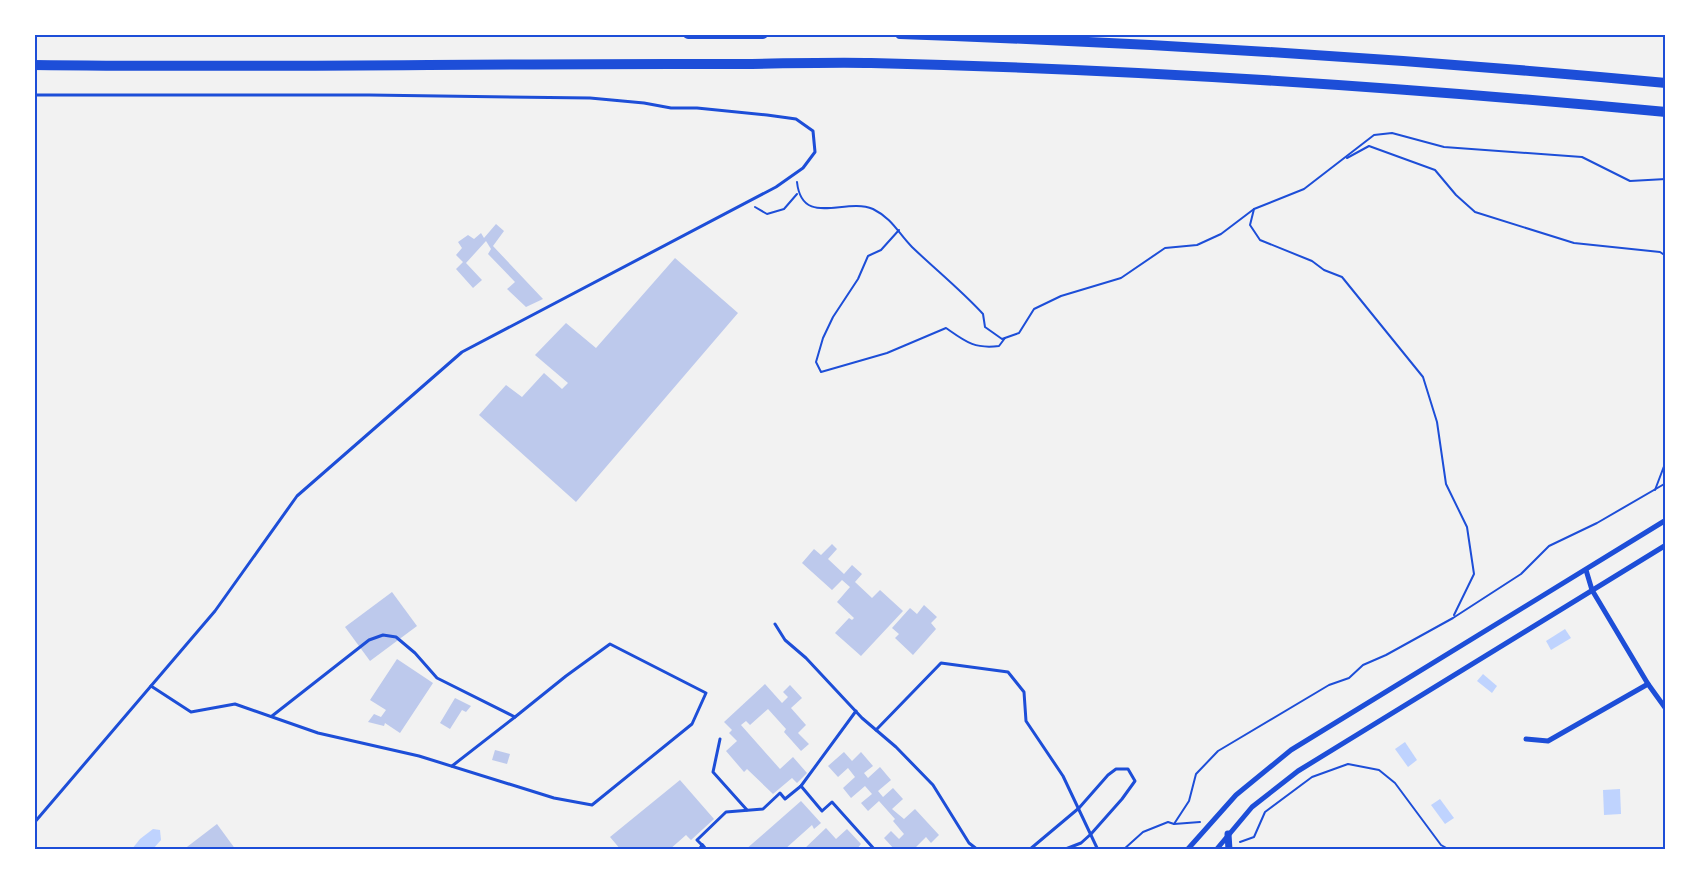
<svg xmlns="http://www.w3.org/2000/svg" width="1700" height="884" viewBox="0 0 1700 884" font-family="Quicksand,sans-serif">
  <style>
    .water { fill: #bfd3fe }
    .building { fill: #bdc9ec }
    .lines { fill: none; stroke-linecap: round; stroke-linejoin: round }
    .path { stroke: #1d4ed8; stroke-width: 2 }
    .service { stroke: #1d4ed8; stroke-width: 3 }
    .pedestrian { stroke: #1d4ed8; stroke-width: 4 }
    .minor { stroke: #1d4ed8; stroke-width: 5 }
    .tertiary { stroke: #1d4ed8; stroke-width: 7 }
    .motorway { stroke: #1d4ed8; stroke-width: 10 }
    .neatline { fill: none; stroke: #1d4ed8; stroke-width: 2 }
  </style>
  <rect width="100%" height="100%" fill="#f2f2f2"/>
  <!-- water -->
  <g class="water">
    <path d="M1565,629L1571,638L1551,650L1546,641Z"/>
    <path d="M1483,674L1497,686L1492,693L1477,681Z"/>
    <path d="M1405,742L1417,760L1408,767L1395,749Z"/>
    <path d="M1620,789L1621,814L1604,815L1603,790Z"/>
    <path d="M1440,799L1454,818L1445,824L1431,805Z"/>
    <path d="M153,829L160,830L161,840L153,849H132L140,839Z"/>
  </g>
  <!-- building -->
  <g class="building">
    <path d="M496,224L504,231L493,246L543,299L526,307L507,289L515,282L488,254L491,249L486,241L466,263L482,280L473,288L456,269L463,262L456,255L462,248L458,242L468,235L474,239L481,233L484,238Z"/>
    <path d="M675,258L738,313L576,502L479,415L506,385L522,397L544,373L562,389L568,383L535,355L566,323L596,348Z"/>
    <path d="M832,544L837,549L828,559L844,574L852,565L862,574L855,582L872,598L880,590L903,611L861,656L835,633L849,618L852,620L854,618L837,602L850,587L842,580L832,590L802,563L814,549L821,555Z"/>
    <path d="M392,592L417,626L370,661L345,627Z"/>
    <path d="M924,605L937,617L931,623L936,629L913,655L895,638L899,634L892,628L910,608L917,614Z"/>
    <path d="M397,659L433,683L400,733L385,723L384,726L368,722L374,714L381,717L386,710L370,700Z"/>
    <path d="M765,684L782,703L788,697L783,692L790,685L802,698L791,708L806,725L798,733L809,744L801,751L784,732L786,729L768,709L750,725L746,721L741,725L780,769L793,757L807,773L797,783L792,778L773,794L747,769L744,772L726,751L737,741L729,733L732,730L724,722Z"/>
    <path d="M455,698L471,706L466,712L462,710L450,729L440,723Z"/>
    <path d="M495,750L510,754L507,764L492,760Z"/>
    <path d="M844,752L852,761L861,752L873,766L864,773L868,778L880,767L891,780L878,791L883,797L893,788L903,799L892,809L904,819L915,809L939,835L931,843L926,837L913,850H895L884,838L891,831L899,839L904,834L893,821L895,819L879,801L868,811L861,803L872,794L865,786L851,798L843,788L855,777L848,768L838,777L828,766Z"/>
    <path d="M680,780L714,819L691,840L686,835L669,850H621L610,837Z"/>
    <path d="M801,801L821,823L814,829L812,825L784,850H745Z"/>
    <path d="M217,824L236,850H183Z"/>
    <path d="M826,828L836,839L847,829L861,844L856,850H803Z"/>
  </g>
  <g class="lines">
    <!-- path -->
    <g class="path">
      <path d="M1347,158L1369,146L1435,170L1456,195L1475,212L1574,243L1660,252L1666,256"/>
      <path d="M797,182C802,228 845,197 873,209C893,219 898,233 912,247C936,270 961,290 983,314L985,327L1002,339L1019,333L1034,309L1061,296L1121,278L1165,248L1197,245L1221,234L1254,209L1304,189L1374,135L1392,133L1444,147L1582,157L1630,181L1666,179"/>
      <path d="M755,207L767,214L784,209L797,194"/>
      <path d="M1254,209L1250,225L1260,240L1312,261L1324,270L1342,277L1423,377L1437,422L1446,484L1467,527L1474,574L1454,615"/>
      <path d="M899,230L881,250L868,256L858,279L833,317L823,338L816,362L821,372L887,353L946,328C966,342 974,349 999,346L1005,338"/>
      <path d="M1655,490L1666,461"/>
      <path d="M1174,824L1189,801L1196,774L1218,751L1329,685L1349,678L1363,665L1386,655L1453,618L1521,574L1549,546L1597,523L1666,483"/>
      <path d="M1240,842L1254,837L1265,812L1312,777L1348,764L1379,770L1395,783L1441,845L1450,850"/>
      <path d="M1123,850L1143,832L1168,822L1174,824L1200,822"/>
    </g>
    <!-- service -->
    <g class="service">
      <path d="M34,95H369L590,98L644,103L671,108H697L767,115L796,119L813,131L815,152L803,168L776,187L462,352L297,496L215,611L34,823"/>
      <path d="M775,624L785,640L806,658L862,718L896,747L933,785L969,843L978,850"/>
      <path d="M151,686L191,712L235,704L318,733L419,756L554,798L592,805L692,724L706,693L610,644L566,676L515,717L437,678L415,653L396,637L383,635L369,640L272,716"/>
      <path d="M876,730L941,663L1008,672L1024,692L1026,721L1063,776L1098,850"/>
      <path d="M720,739L713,772L747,810"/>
      <path d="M452,766L515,717"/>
      <path d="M801,786L856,711"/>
      <path d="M699,850L702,845L697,840L726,812L763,809L780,793L785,799L801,786L822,811L832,802L875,850"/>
      <path d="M1029,850L1079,808L1108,775L1116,769H1128L1135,781L1122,799L1091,834L1081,843L1063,850"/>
    </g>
    <!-- pedestrian -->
    <path class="pedestrian" d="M702,845L706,850"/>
    <!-- minor -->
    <g class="minor">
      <path d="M1586,570L1592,590L1648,684L1666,709"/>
      <path d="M1526,739L1548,741L1648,684"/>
      <path d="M1187,850L1236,795L1291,750L1666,520"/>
      <path d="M1216,850L1252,807L1298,771L1666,545"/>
    </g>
    <!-- tertiary -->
    <path class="tertiary" d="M1228,834L1229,850"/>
    <!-- motorway -->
    <g class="motorway">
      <path d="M688,34H763"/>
      <path d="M900,34C1156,43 1411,59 1666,83"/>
      <path d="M34,65C264,68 494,63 724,64C773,64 822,62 871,63C1136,69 1402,87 1666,112"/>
    </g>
  </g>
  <!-- border -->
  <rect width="1700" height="884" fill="none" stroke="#ffffff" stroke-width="72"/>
  <rect x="36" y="36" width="1628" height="812" class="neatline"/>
</svg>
